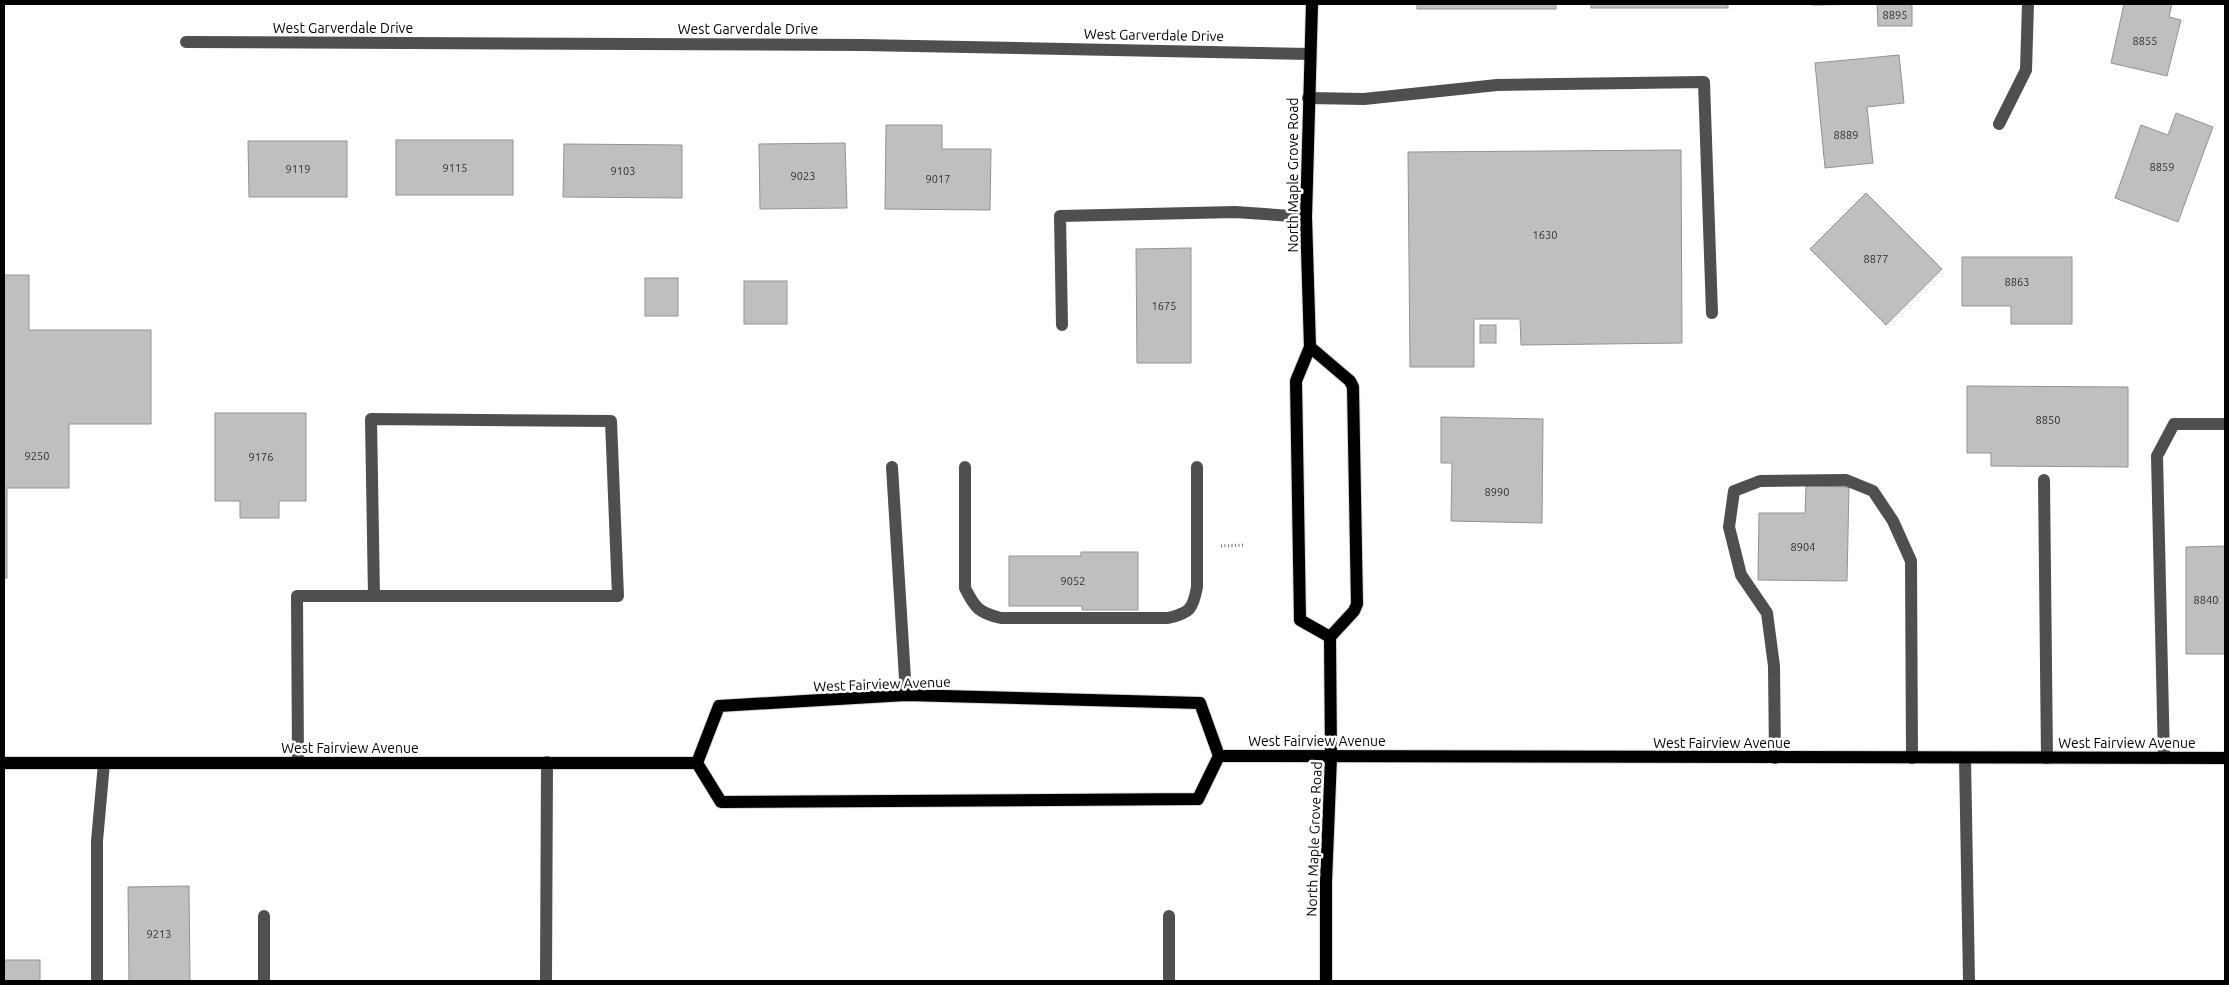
<svg xmlns="http://www.w3.org/2000/svg" width="2229" height="985" viewBox="0 0 2229 985" font-family="Ubuntu,sans-serif">
  <style>
    .building { fill: #bfbfbf; stroke: #939393 }
    .lines { fill: none; stroke-linecap: round; stroke-linejoin: round }
    .major-casing { stroke: #dbdbdb; stroke-width: 14 }
    .path { stroke: #717171; stroke-width: 3; stroke-dasharray: 1 2.5; stroke-linecap: butt }
    .minor { stroke: #4f4f4f; stroke-width: 12 }
    .major { stroke: #000; stroke-width: 12 }
    .labels { text-anchor: middle; dominant-baseline: central; stroke-width: 5; stroke-linejoin: round; paint-order: stroke }
    .number-label { font-size: 11px; fill: #303030 }
    .street-label { font-size: 14px; fill: #000; stroke: #fff }
  </style>
  <rect width="100%" height="100%" fill="#fff"/>
  <!-- building -->
  <g class="building">
    <rect x="1417" y="4" width="139" height="5"/>
    <rect x="1591" y="4" width="137" height="4"/>
    <path d="M1812,4H1877L1812,5Z"/>
    <path d="M1877,4H1949H1912V26H1878Z"/>
    <path d="M2124,4H2172L2169,17L2181,20L2167,76L2111,63Z"/>
    <path d="M1899,55L1904,103L1867,107L1873,163L1825,168L1815,63Z"/>
    <path d="M2176,113L2213,127L2178,222L2115,198L2141,125L2168,135Z"/>
    <path d="M886,125H942V149H991L990,210L885,209Z"/>
    <rect x="396" y="140" width="117" height="55"/>
    <path d="M248,141H347V197H249Z"/>
    <path d="M845,143L847,208L760,209L759,144Z"/>
    <path d="M564,144L682,145V198L563,197Z"/>
    <path d="M1681,150L1682,343L1521,345L1520,319H1474V367H1410L1408,152Z"/>
    <path d="M1866,193L1942,269L1886,325L1810,249Z"/>
    <path d="M1191,248V363H1137L1136,249Z"/>
    <path d="M1962,257H2072V324H2011V306H1962Z"/>
    <path d="M4,275H29V330H151V424H69V488H7V578H4Z"/>
    <rect x="645" y="278" width="33" height="38"/>
    <rect x="744" y="281" width="43" height="43"/>
    <rect x="1480" y="325" width="16" height="18"/>
    <path d="M1967,386L2128,387V467L1991,466V453H1967Z"/>
    <path d="M215,413H306V501H279V518H240V501H215Z"/>
    <path d="M1441,417L1543,419L1542,523L1451,521L1452,463H1441Z"/>
    <path d="M1806,486L1849,487L1847,581L1758,580L1759,513H1805Z"/>
    <path d="M2225,546V654H2186V547Z"/>
    <path d="M1081,552H1138V610H1082V606H1009V556H1081Z"/>
    <path d="M189,886L190,981H129L128,887Z"/>
    <rect x="4" y="960" width="36" height="21"/>
  </g>
  <g class="lines">
    <!-- major casing -->
    <g class="major-casing">
      <g id="major">
        <path d="M1312,4L1306,217L1310,347L1296,381L1300,620L1330,637"/>
        <path d="M1310,347L1350,381L1353,387L1357,604L1354,611L1330,637L1331,757L1326,882V981"/>
        <path d="M906,695L1200,703L1219,756L1198,799L721,802L697,763L719,706Z"/>
        <path d="M1219,756L2225,758"/>
        <path d="M4,763H697"/>
      </g>
    </g>
    <!-- path -->
    <path class="path" d="M1221,546L1243,545"/>
    <!-- minor -->
    <g class="minor">
      <path d="M186,42L863,45L1310,54"/>
      <path d="M1308,98L1364,99L1497,85L1704,82L1712,313"/>
      <path d="M1999,124L2026,70L2028,4"/>
      <path d="M1062,325L1060,216L1235,212L1306,217"/>
      <path d="M892,467L906,695"/>
      <path d="M965,467V588C975,608 979,613 1001,618H1168C1190,613 1193,609 1197,587V467"/>
      <path d="M2044,480L2047,758"/>
      <path d="M1775,758L1774,666L1767,613L1741,575L1729,527L1734,491L1760,481L1846,480L1873,491L1893,521L1911,561L1912,758"/>
      <path d="M1965,758L1969,981"/>
      <path d="M2164,758L2157,456L2174,424H2225"/>
      <path d="M298,763L297,596H618L611,421L371,419L374,596"/>
      <path d="M1169,916V981"/>
      <path d="M97,981V841L104,763"/>
      <path d="M264,981V916"/>
      <path d="M546,981L547,762"/>
    </g>
    <!-- major -->
    <use href="#major" class="major"/>
  </g>
  <g class="labels">
    <!-- number labels -->
    <g class="number-label">
      <text x="1895" y="15">8895</text>
      <text x="2145" y="41">8855</text>
      <text x="1846" y="135">8889</text>
      <text x="2162" y="167">8859</text>
      <text x="455" y="168">9115</text>
      <text x="298" y="169">9119</text>
      <text x="623" y="171">9103</text>
      <text x="803" y="176">9023</text>
      <text x="938" y="179">9017</text>
      <text x="1545" y="235">1630</text>
      <text x="1876" y="259">8877</text>
      <text x="2017" y="282">8863</text>
      <text x="1164" y="306">1675</text>
      <text x="2048" y="420">8850</text>
      <text x="37" y="456">9250</text>
      <text x="261" y="457">9176</text>
      <text x="1497" y="492">8990</text>
      <text x="1803" y="547">8904</text>
      <text x="1073" y="581">9052</text>
      <text x="2206" y="600">8840</text>
      <text x="159" y="934">9213</text>
    </g>
    <!-- street labels -->
    <g class="street-label">
      <text x="343" y="28">West Garverdale Drive</text>
      <text x="748" y="29">West Garverdale Drive</text>
      <text transform="translate(1154 35) rotate(1)">West Garverdale Drive</text>
      <text transform="translate(1293 175) rotate(-90)">North Maple Grove Road</text>
      <text transform="translate(882 684) rotate(-2)">West Fairview Avenue</text>
      <text x="1317" y="741">West Fairview Avenue</text>
      <text x="1722" y="743">West Fairview Avenue</text>
      <text x="2127" y="743">West Fairview Avenue</text>
      <text x="350" y="748">West Fairview Avenue</text>
      <text transform="translate(1314 839) rotate(-88)">North Maple Grove Road</text>
    </g>
  </g>
  <!-- border -->
  <rect width="2229" height="985" fill="none" stroke="#000000" stroke-width="10"/>
</svg>
